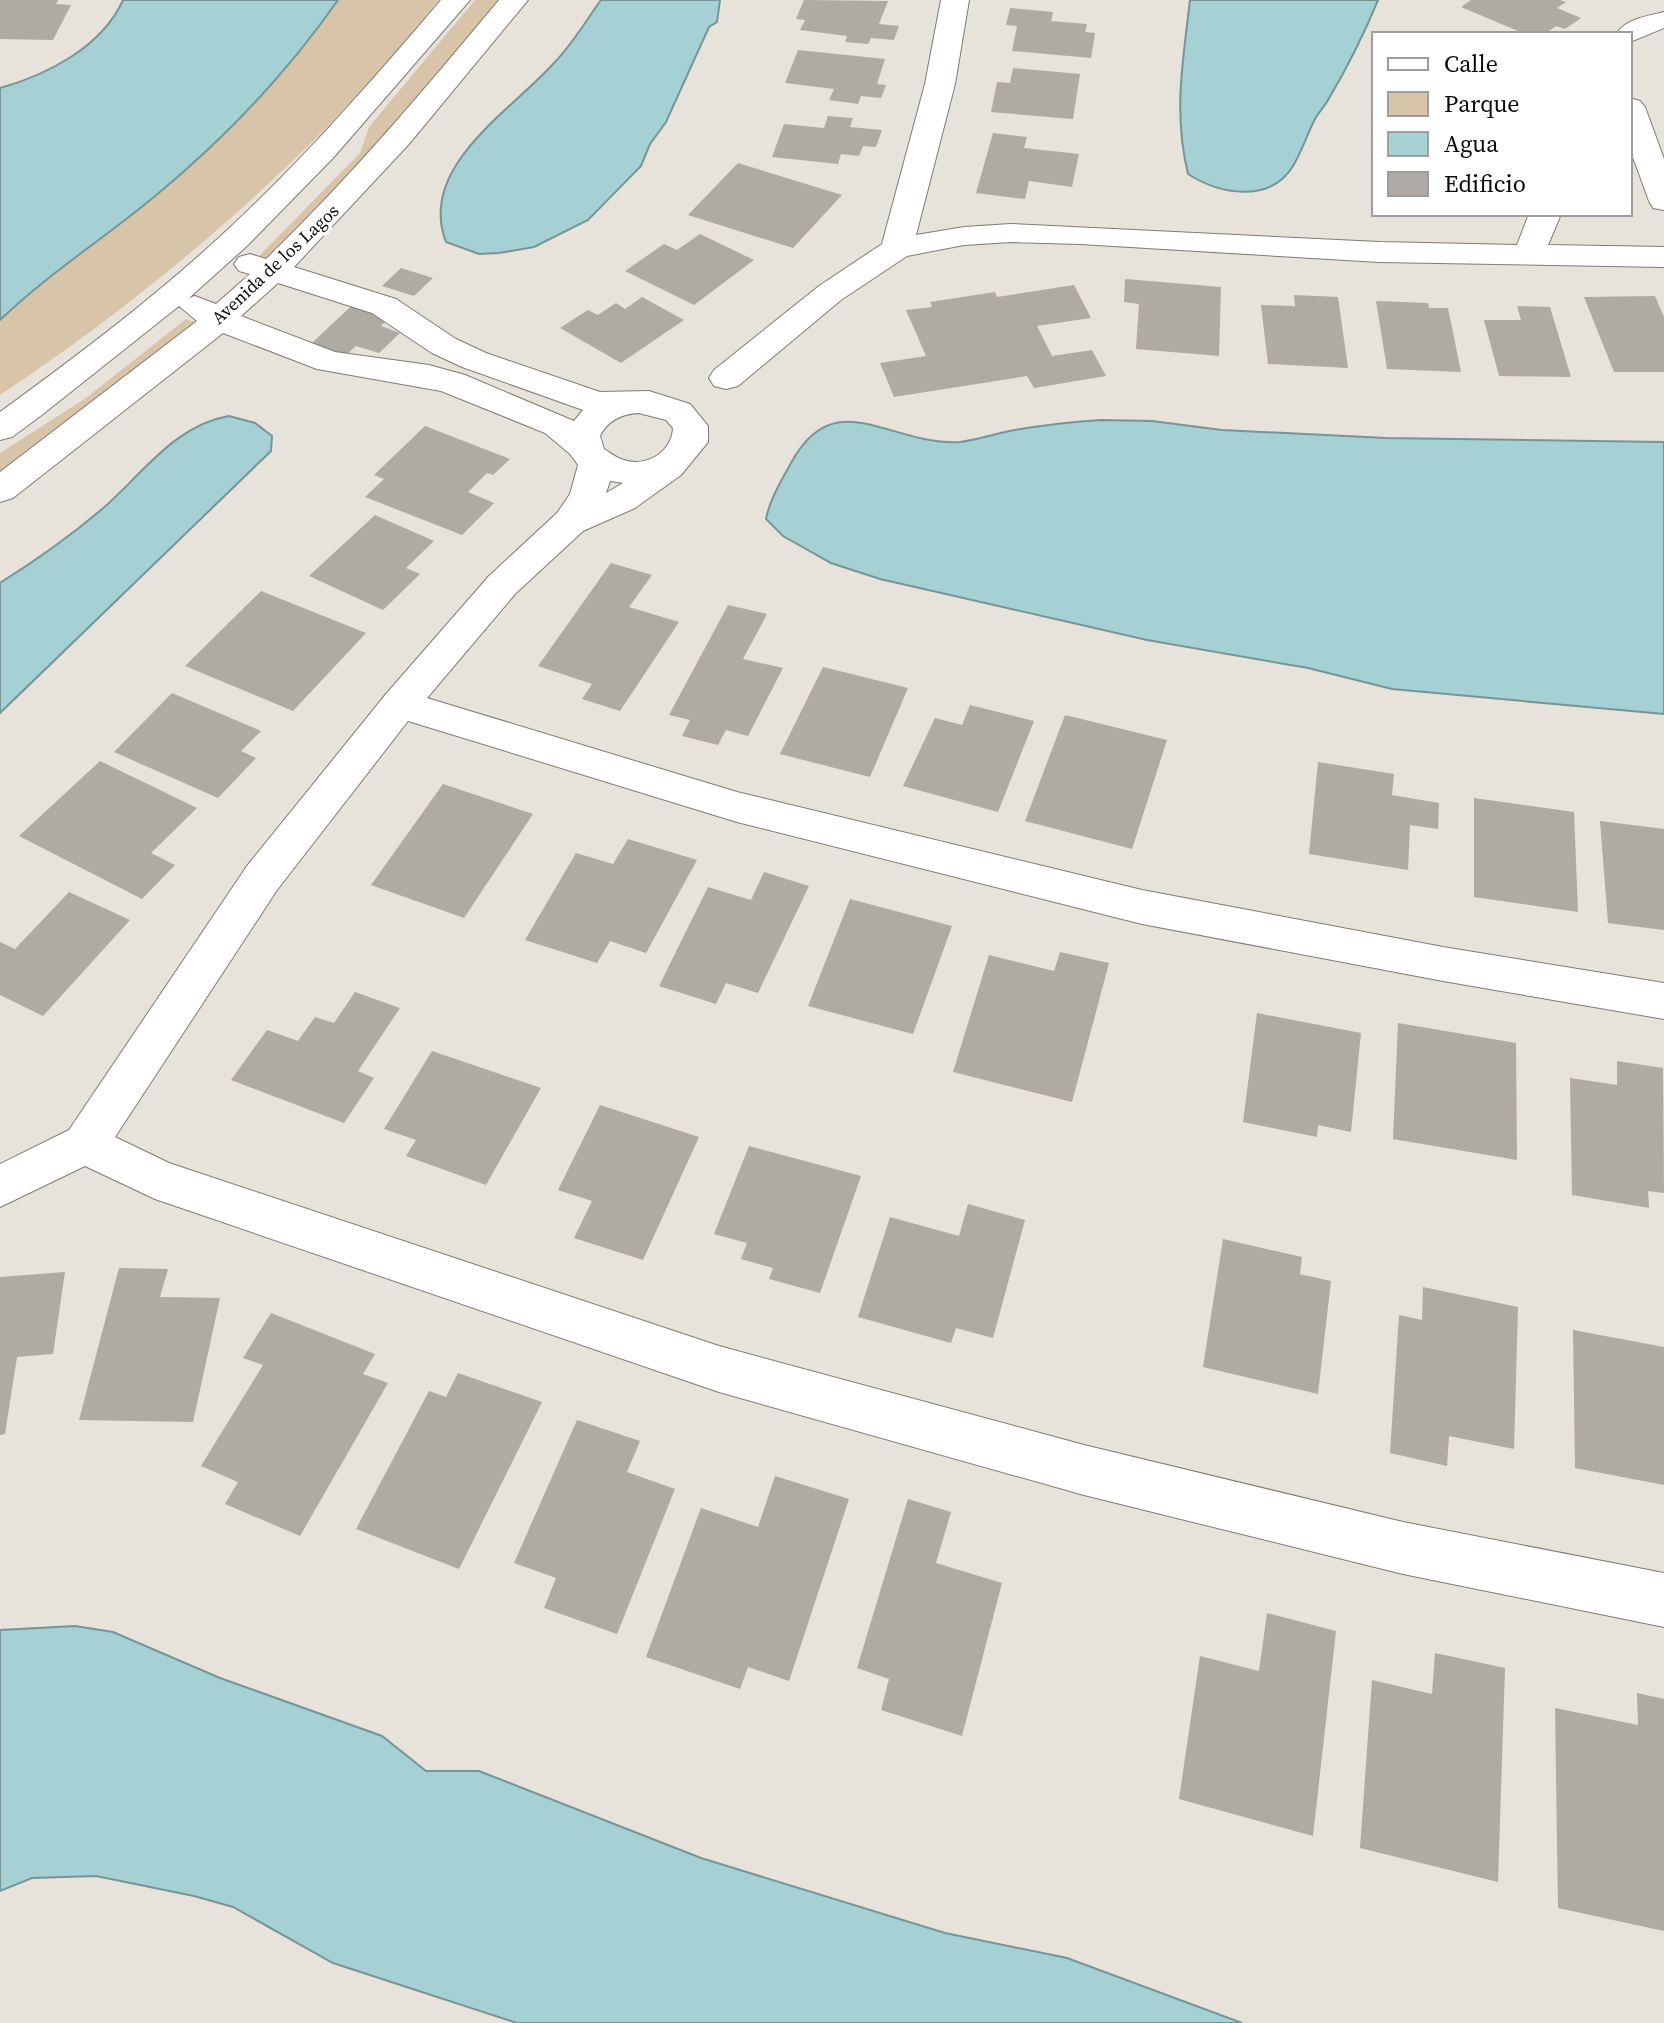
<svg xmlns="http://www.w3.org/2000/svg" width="1664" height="2023" viewBox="0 0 1664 2023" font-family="'Source Serif 4',serif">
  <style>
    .green { fill: #d8c5a9 }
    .water { fill: #a5d0d4; stroke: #779597; stroke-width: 2 }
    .building { fill: #afaaa3 }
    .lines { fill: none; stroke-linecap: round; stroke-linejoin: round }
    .minor-casing { stroke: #807b74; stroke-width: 2 }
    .minor { fill: #fff; fill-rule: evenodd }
    .labels { text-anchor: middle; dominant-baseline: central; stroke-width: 7; stroke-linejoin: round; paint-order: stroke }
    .far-street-label { font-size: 18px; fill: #0d0b09; stroke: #fff }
  </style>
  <rect width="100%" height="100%" fill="#e7e2da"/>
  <!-- green -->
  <g class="green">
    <path d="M338,0H439C401,45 363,91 321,133C223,231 116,318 0,395V320C48,274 103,239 154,197C222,141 287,73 338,0Z"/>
    <path d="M475,0H500L388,138L265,260L258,257L360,153L369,127Z"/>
    <path d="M186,319L197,323L0,473V453L86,398Z"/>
  </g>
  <!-- water -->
  <g class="water">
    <path d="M123,0H338C287,73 222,141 154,197C103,239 48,274 0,320V88C47,75 102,47 123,0Z"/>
    <path d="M601,0H720L717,22L709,27L666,122L650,144L641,166L588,220L534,247L499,253L479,254L446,242C417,167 511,111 553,64C572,45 585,22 601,0Z"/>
    <path d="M1190,0H1378C1364,34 1347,68 1328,100C1324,107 1318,113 1314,121C1307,135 1302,151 1293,166C1270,204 1219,194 1188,174C1173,112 1183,62 1190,0Z"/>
    <path d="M229,416L255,423L272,436L271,451L0,713V583C35,561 69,537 101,510C141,476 174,425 229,416Z"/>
    <path d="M1101,420L1152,421L1222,430L1386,438L1664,442V714L1392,689L1308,668L1147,640L880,579L831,563L783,536L766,519C770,499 781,481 791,463C835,382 889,446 960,442C978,440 997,433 1015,430C1043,425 1072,422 1101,420Z"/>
    <path d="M75,1626L113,1632L220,1678L382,1736L426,1771H479L701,1858L945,1933L1067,1958L1242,2023H517L333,1963L233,1907L194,1896L96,1876L32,1878L0,1891V1630Z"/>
  </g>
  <!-- building -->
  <g class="building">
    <path d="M0,0H58L56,4L71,5L53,40L0,39Z"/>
    <path d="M804,0L888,1L879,24L899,26L894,40L871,38L868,44L845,42L847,36L800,30L805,20L796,19Z"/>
    <path d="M1471,0H1560L1566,2L1557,8L1581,18L1565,29L1556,26L1545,34H1525L1461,7Z"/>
    <path d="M1010,8L1053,12L1051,21L1087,24L1085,32L1095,33L1091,58L1012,51L1017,26L1006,25Z"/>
    <path d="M798,50L885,59L877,84L886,85L881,98L861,96L858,104L829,100L834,89L785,83Z"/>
    <path d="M1013,68L1080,74L1073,119L991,112L997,82L1010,83Z"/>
    <path d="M828,116L853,118L850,127L882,130L876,147L863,146L859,156L841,154L838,164L772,157L784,124L824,128Z"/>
    <path d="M993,133L1027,137L1024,148L1079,154L1072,187L1029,181L1025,199L976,193Z"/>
    <path d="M738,163L842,195L793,248L688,215Z"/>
    <path d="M700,234L754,260L694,305L625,271L664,244L677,250Z"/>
    <path d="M401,268L433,278L414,296L382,286Z"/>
    <path d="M1125,279L1221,287L1219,356L1136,349L1139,304L1124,302Z"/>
    <path d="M1074,285L1091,318L1037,326L1052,356L1092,350L1106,376L1034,388L1027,376L894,397L880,363L926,356L906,310L932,307L930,302L995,292L997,297Z"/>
    <path d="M363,295L400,307L381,326L400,333L379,353L356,346L332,368L298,356Z"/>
    <path d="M1294,295L1338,297L1348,368L1268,364L1261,305L1295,306Z"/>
    <path d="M1655,296L1664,317V372H1614L1584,297Z"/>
    <path d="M642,297L684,320L621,363L560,328L588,310L598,315L616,303L625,309Z"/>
    <path d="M1376,301L1428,303L1429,308H1448L1461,372L1387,369Z"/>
    <path d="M1517,306L1550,307L1571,377L1499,376L1484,320H1521Z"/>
    <path d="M425,426L510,459L493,475L487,473L468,492L494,503L462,535L365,497L384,479L374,475Z"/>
    <path d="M375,515L434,541L406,568L420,574L383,610L309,576Z"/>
    <path d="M611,563L652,575L629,607L679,622L620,711L582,699L592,684L538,666Z"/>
    <path d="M261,591L366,633L293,711L185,666Z"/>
    <path d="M728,605L767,614L743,659L783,668L748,736L726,730L718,745L682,736L690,720L669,715Z"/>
    <path d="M823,667L908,688L870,777L780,754Z"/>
    <path d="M172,693L261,731L241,751L256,758L218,798L114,752Z"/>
    <path d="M970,705L1034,721L998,812L903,786L935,718L962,725Z"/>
    <path d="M1065,715L1167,740L1132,849L1025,821Z"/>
    <path d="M100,761L197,808L151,853L175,865L142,899L19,836Z"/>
    <path d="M1318,762L1394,774L1392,795L1439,803L1438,829L1410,825L1408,870L1309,854Z"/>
    <path d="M443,784L533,814L464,918L371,885Z"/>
    <path d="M1474,798L1574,812L1578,912L1474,897Z"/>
    <path d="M1600,821L1664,829V930L1608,923Z"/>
    <path d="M628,839L697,860L646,953L610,941L597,963L525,940L576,853L613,864Z"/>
    <path d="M764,872L809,886L758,993L726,983L716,1004L659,986L708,887L751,900Z"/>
    <path d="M69,892L130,920L43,1016L0,995V942L15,949Z"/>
    <path d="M850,899L952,926L913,1034L808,1006Z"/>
    <path d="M1060,952L1109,963L1072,1102L953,1072L989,955L1054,971Z"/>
    <path d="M355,992L400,1008L358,1071L374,1078L344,1123L231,1080L267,1030L298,1041L315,1017L334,1023Z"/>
    <path d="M1257,1013L1361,1033L1351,1132L1318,1125L1317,1137L1243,1122Z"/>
    <path d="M1398,1023L1516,1043L1517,1160L1393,1139Z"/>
    <path d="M432,1051L541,1088L486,1185L406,1156L416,1140L384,1129Z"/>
    <path d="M1617,1061L1663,1068L1664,1193L1648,1191L1649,1208L1572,1195L1570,1078L1617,1085Z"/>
    <path d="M600,1105L699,1137L643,1260L574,1238L592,1201L558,1190Z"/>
    <path d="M749,1146L861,1176L820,1293L769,1279L773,1268L741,1259L747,1243L714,1234Z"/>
    <path d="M968,1204L1025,1220L993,1338L956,1328L951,1343L858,1317L890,1217L959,1236Z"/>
    <path d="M1223,1239L1302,1257L1300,1274L1331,1281L1318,1394L1203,1367Z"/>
    <path d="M119,1268L168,1269L160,1297L220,1298L193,1422L79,1420Z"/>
    <path d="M65,1272L53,1354L17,1357L5,1434L0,1435V1277Z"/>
    <path d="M1423,1287L1518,1307L1514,1449L1449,1436L1447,1466L1390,1453L1399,1315L1422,1320Z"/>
    <path d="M271,1313L375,1354L363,1374L388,1383L300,1536L225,1504L238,1482L201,1466L263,1365L243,1358Z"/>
    <path d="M1573,1330L1664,1347V1485L1575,1468Z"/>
    <path d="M458,1373L542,1402L459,1569L356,1529L429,1391L446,1397Z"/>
    <path d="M577,1420L640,1441L627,1472L675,1489L617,1634L544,1608L556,1578L514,1563Z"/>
    <path d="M775,1476L849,1499L789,1681L748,1667L740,1689L646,1657L701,1508L758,1527Z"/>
    <path d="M908,1499L951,1512L936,1563L1002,1583L962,1736L881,1710L889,1679L857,1668Z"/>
    <path d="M1267,1613L1336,1631L1313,1836L1179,1799L1200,1656L1259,1671Z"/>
    <path d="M1435,1653L1505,1668L1498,1882L1360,1848L1372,1680L1432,1694Z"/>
    <path d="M1637,1693L1664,1699V1931L1558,1908L1555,1708L1638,1725Z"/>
  </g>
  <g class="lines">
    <!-- minor casing -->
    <g class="minor-casing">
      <g id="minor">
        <path d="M441,0H470L333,158L248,245L189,298L195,296L216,304L250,274L239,271L234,264L239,257L250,254L266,259C350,178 425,89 499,0H528L409,144L294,267L396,299L456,339L486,353L600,392L649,391L690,404L708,426V442L681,475L635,508L583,531L515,594L427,698L737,792L1142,890L1443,947L1664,983V1019L1443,981L1142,924L737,822L408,721L277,890L115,1137L169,1163L719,1346L1084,1445L1403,1522L1664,1573V1627L1403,1574L1084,1495L719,1392L155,1199L85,1166L0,1207V1164L69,1130L247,866L386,694L489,576L557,513L570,494L578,465L570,454L545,433L441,391L317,369L223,333L13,498L0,502V472L197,321L179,306L43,414L12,437L0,440V412C77,356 154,298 224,233C302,161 372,81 441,0ZM278,283L372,313L432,353L462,367L583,410L574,421L465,375L429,365L335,352L241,316ZM639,413L666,420L673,428C672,453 644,469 621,459C615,457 609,452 604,449L600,436C608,420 622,414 639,413ZM610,481L623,483L606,493Z"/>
        <path d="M941,0H969L955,84L916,235L964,227L1011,224L1379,242L1517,245L1529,214H1561L1548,245L1664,247V267L1379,262L1080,244L1011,242L964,245L907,256L841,300L738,386L726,389L714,386L709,378L714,370L819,286L882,244L925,84Z"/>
        <path d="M1664,12V28L1630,42V34H1616C1626,19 1647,16 1664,12Z"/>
        <path d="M1630,98L1640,101L1645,107L1664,159V210L1653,208L1649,201L1630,149Z"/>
      </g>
    </g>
    <!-- minor -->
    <use href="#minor" class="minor"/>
  </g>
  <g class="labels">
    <!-- far-street labels -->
    <g class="far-street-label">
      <text transform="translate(275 264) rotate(-43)">Avenida de los Lagos</text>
    </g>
  </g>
  <!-- legend -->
  <rect x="1372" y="32" width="260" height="184" fill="#ffffff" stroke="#9e9d9d" stroke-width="2"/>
  <rect x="1388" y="58" width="40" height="12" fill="#ffffff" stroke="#9e9d9d" stroke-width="2"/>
  <text x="1444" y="72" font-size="24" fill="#0d0b09">Calle</text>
  <rect x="1388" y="92" width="40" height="24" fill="#d8c5a9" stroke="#9e9d9d" stroke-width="2"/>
  <text x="1444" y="112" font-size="24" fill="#0d0b09">Parque</text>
  <rect x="1388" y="132" width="40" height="24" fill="#a5d0d4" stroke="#9e9d9d" stroke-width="2"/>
  <text x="1444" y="152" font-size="24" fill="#0d0b09">Agua</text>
  <rect x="1388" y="172" width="40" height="24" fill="#afaaa3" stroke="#9e9d9d" stroke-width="2"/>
  <text x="1444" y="192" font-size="24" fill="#0d0b09">Edificio</text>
</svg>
